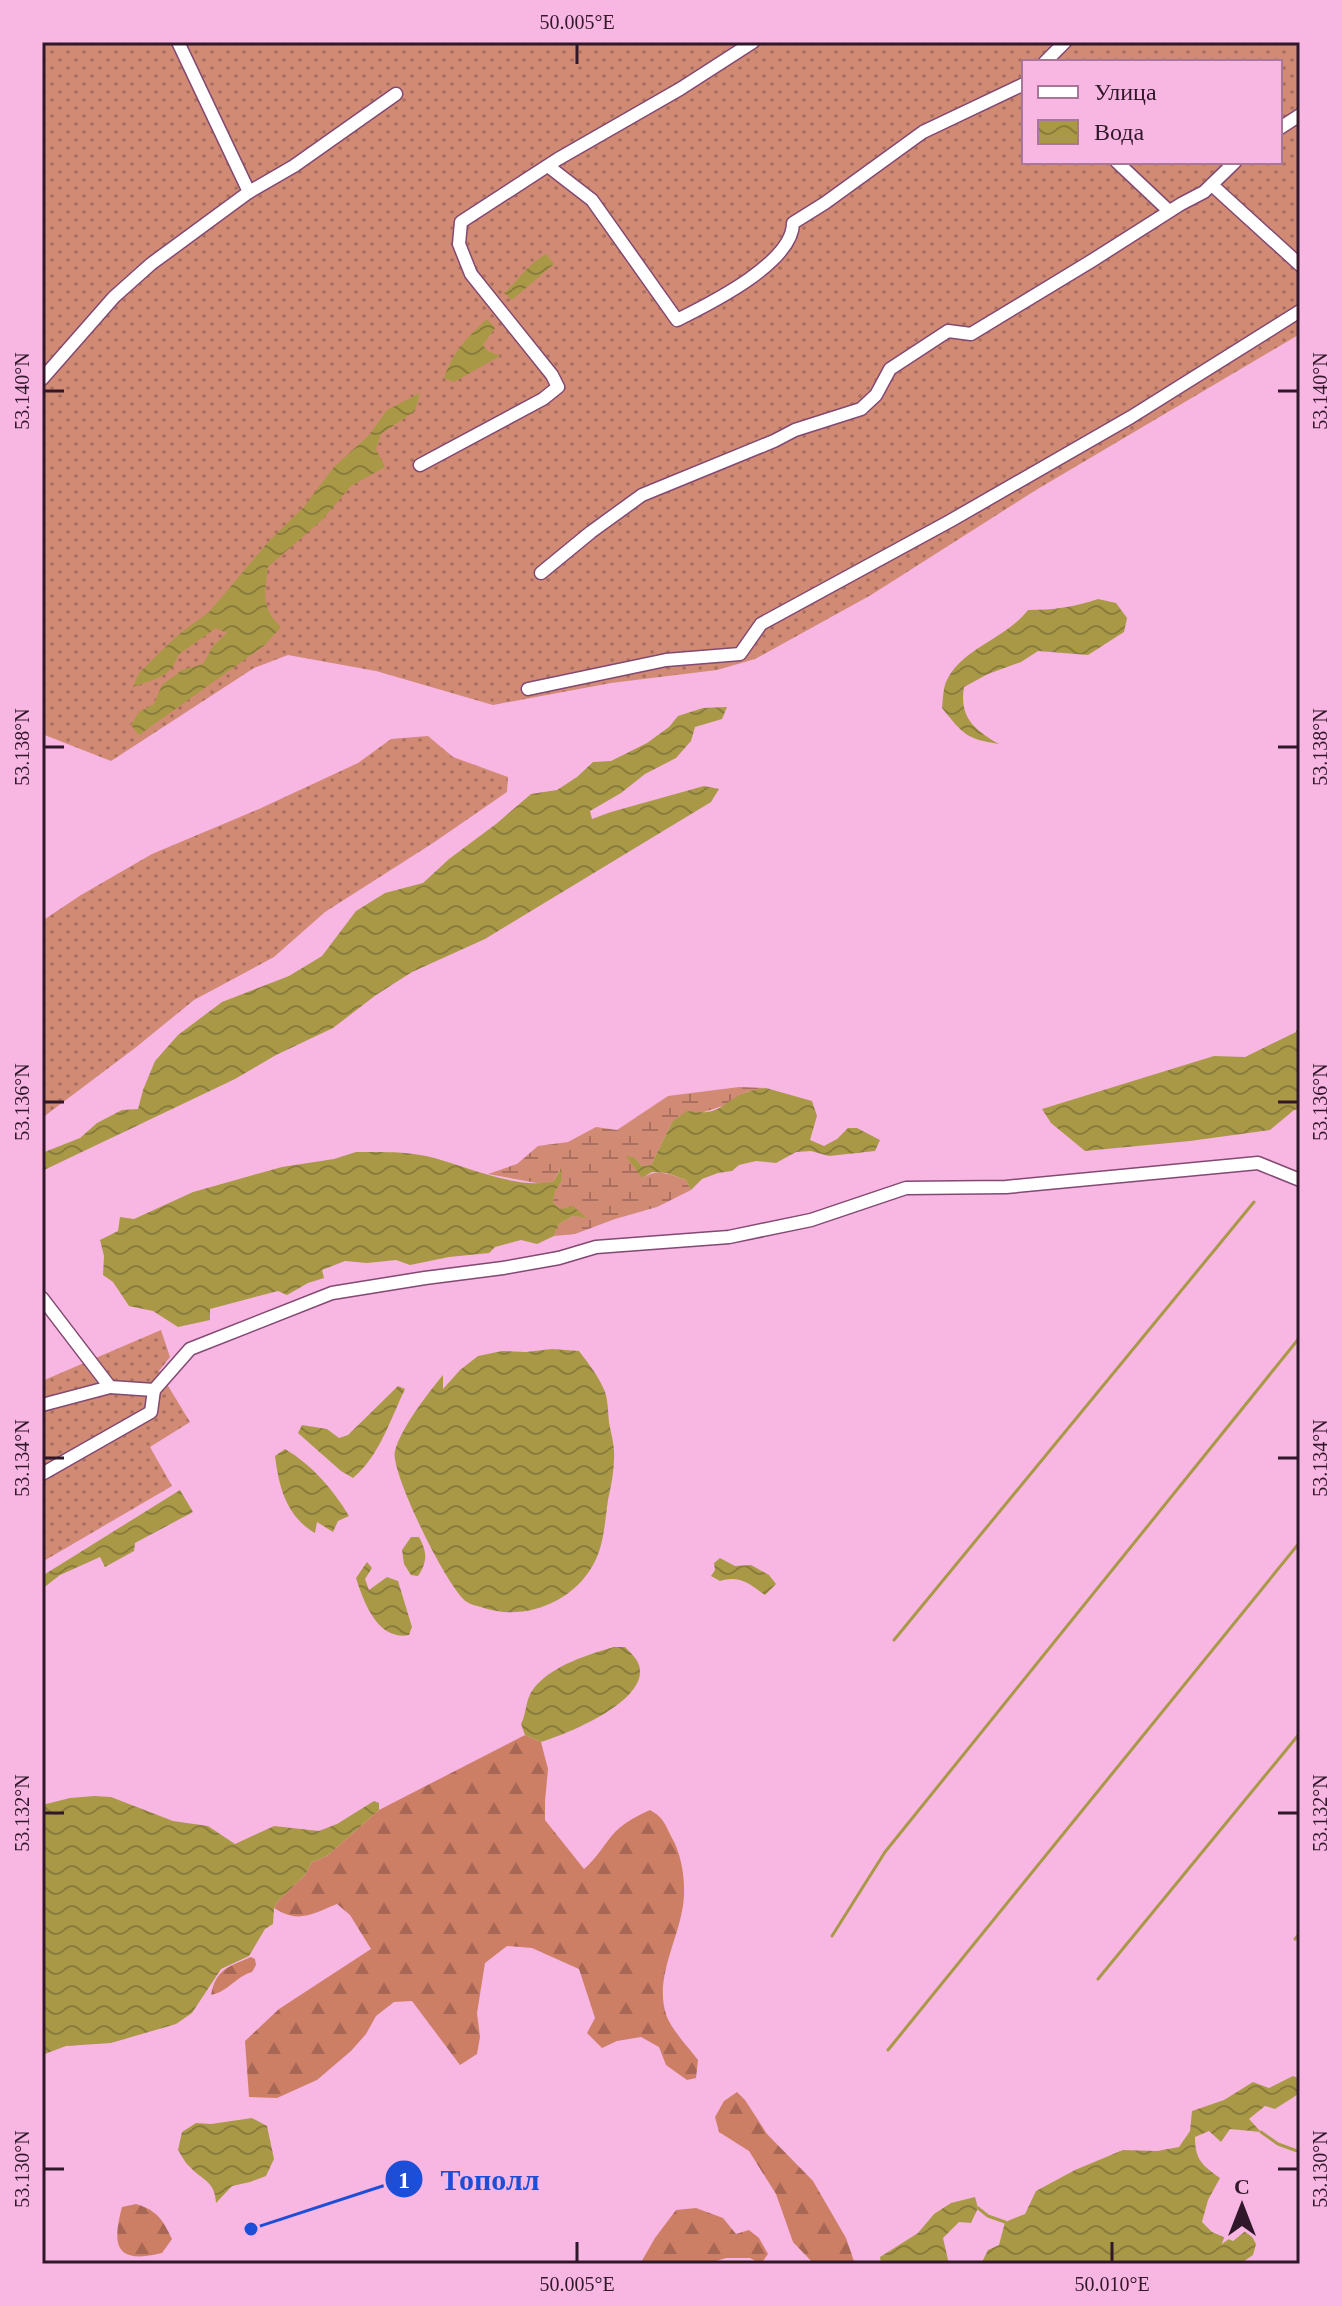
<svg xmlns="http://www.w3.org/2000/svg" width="1342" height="2306" viewBox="0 0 1342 2306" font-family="'Times New Roman',serif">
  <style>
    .grass { fill: url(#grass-dots); fill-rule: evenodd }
    .forest { fill: url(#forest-firs) }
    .wetland { fill: url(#wetland-marsh) }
    .water { fill: url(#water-waves) }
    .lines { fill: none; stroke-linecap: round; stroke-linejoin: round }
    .stream { stroke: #a99947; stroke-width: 3 }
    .minor-casing { stroke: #824972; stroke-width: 15 }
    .minor { stroke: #fff; stroke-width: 12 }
    .ticks { fill: none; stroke: #301729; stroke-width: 3 }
    .leader { fill: none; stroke: #1d4ed8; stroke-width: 3 }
    .callout-dot { fill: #1d4ed8; stroke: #f8b6e3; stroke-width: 3 }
    .mark-label { font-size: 24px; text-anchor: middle; font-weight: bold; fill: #fff }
    .callout-label { font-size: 30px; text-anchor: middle; font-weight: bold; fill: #1d4ed8; stroke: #f8b6e3; stroke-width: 6; stroke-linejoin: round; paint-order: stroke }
    .neatline { fill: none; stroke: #301729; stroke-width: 3 }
    .ticks-label { font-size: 20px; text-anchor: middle; fill: #301729 }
  </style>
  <defs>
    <pattern id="grass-dots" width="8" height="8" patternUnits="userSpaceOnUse" patternTransform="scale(2)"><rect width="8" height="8" fill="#d18a74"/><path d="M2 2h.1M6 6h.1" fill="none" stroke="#aa705f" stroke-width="1.8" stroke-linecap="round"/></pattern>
    <pattern id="forest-firs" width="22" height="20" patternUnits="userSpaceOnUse" patternTransform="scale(2)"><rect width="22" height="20" fill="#cd7f66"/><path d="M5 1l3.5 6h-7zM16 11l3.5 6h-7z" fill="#a76754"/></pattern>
    <pattern id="wetland-marsh" width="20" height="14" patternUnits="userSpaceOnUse" patternTransform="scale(2)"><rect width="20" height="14" fill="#d18a74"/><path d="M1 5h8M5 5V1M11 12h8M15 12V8" fill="none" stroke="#aa705f"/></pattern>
    <pattern id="water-waves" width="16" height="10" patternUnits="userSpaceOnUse" patternTransform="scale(2)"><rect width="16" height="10" fill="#a99947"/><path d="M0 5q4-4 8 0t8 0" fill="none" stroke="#8a7c3b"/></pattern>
  </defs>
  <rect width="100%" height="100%" fill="#f8b6e3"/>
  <!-- grass -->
  <g class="grass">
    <path d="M42,42H1300V334L1036,490L871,595L755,659L717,670L611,683L493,705L376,671L288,655L254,668L111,761L42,734ZM1024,62H1280V162H1024Z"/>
    <path d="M428,736L453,757L508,777L507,792L433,843L325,912L274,957L194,1000L135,1048L42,1118V921L81,895L152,854L259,809L358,763L391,739Z"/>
    <path d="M161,1330L170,1357L159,1371L190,1422L150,1447L172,1486L42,1562V1381Z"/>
  </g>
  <!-- forest -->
  <g class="forest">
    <path d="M525,1735L541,1742L548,1769L545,1801V1820L584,1869C598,1857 604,1844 615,1832C625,1822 637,1816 650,1810C664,1818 665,1824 672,1838C683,1857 687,1889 682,1911C676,1944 655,1980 666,2014C670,2028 689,2048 698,2060L696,2078L687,2080L666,2065L659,2047L641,2037L617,2041L602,2048L587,2033L595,2018L579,1969L532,1948L507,1946L485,1963L477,2013L480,2037L477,2054L460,2065L412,2001L394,2002L376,2016L366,2034L351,2051L317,2080L277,2098L249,2097L245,2041L279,2009L371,1949L350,1915L337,1904C312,1914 299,1924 274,1908L278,1901L305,1875L312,1862L327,1856L379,1810Z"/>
    <path d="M251,1957L255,1959L256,1965L252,1972C235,1977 228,1992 211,1995C216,1969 228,1967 251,1957Z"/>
    <path d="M737,2092L745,2100L767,2134L813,2181L846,2238L855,2264H814L793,2242L776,2194L749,2151L719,2132L715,2117L724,2101Z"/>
    <path d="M136,2204C158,2211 162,2219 172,2239L162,2253C117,2264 111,2248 122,2207Z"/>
    <path d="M696,2208L723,2218L736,2234L749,2230L759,2238L768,2254L761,2264L750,2258H726L710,2263L640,2264L655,2238L676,2210Z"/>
  </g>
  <!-- wetland -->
  <path class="wetland" d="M739,1087L766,1088L746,1092L726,1105L672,1122L651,1165L642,1166L635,1158L642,1178C657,1168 670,1174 686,1180L691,1190L657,1207L615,1219L575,1234L554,1236L559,1224L573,1216L586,1217L560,1209L553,1202L554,1191L562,1181L560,1169L554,1181L542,1184L488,1174L517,1164L538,1146L568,1142L596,1127L617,1130L668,1096Z"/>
  <!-- water -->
  <g class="water">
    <path d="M546,254L554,264L512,300L504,293C519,280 529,263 546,254Z"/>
    <path d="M487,319L495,328L483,345L488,351L500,356L454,382L444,378C453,352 467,337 487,319Z"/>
    <path d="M420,393L415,411L381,434L376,449L385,467L351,486L322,520L268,567C265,593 260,607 281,627L265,645L139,735L131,725L139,712L154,704L162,685L182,670L203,664L213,646L227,633L216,628L178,655C173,677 151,680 133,687L139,673L178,635L209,612L269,541L304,507L333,468L369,435L387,410Z"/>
    <path d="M1098,599L1116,603L1127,618L1124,632L1088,655L1038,651L1021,662L988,674L964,687C959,717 974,730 999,744C966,739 963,734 942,708C943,700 943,689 946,682C961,648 1006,639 1028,610C1053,610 1075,607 1098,599Z"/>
    <path d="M727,707L722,719L695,727L691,741L676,758L645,774L621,793L590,811L592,819L611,812L704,786L719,789L711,802L485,939L412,972L376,995L333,1028L276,1055L235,1079L42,1171V1153L80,1138L97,1123L122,1110L138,1109L143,1090L155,1061L178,1035L222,1002L289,976L322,956L356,911L385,893L423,883L449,859L496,824L531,794L557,790L577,777L593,762L611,761L647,743L669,727L678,716L703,708Z"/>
    <path d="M1300,1021V1109L1294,1110L1270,1130L1190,1141L1085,1151L1051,1123L1042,1109L1214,1056L1245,1057L1296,1032Z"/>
    <path d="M766,1088L812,1101L817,1116L810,1140L824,1146L837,1139L848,1128H857L880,1140L875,1151L829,1156L811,1151L796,1152L776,1163L756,1161L739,1165L732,1171L718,1173L702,1179L691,1190L686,1180L667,1173L652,1172L642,1178L626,1156L635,1158L642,1166L651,1165L672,1122L687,1111C722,1117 721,1102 747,1092C753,1090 760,1089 766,1088Z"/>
    <path d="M356,1152C379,1152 403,1151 426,1156C463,1164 516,1191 554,1181L561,1168L562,1181L555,1191L553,1202L560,1209L573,1206L587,1218L573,1216L559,1224L554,1236L537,1244L521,1240L495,1247L489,1253L449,1257L410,1265L396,1260L367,1263L345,1261L322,1270L324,1278L308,1283L287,1295L278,1291L210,1309V1320L178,1327L153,1311L129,1306L113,1282L103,1275L104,1256L100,1240L118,1231L120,1217L134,1219L193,1192L282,1167L334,1159Z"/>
    <path d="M552,1349L579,1351C589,1364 599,1377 605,1392C608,1401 608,1412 609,1422C611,1434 615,1446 614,1458C614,1472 611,1486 608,1500C605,1520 604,1547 593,1565C572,1603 524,1621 484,1608C479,1606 471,1605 467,1602C449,1592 389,1470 395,1451C401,1428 428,1393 443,1375V1389L460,1370L478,1356L502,1351L526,1352Z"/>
    <path d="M398,1386L405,1389C391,1418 379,1457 353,1478L341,1471L298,1433L302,1425L327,1429L339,1438L348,1435Z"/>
    <path d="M285,1449C312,1465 333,1489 349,1516L338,1521L333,1532L317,1522L315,1533C286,1516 279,1487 275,1456Z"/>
    <path d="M180,1490L193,1512L135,1543L134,1551L105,1567L100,1557L60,1575L42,1589V1576Z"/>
    <path d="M411,1537H419C427,1552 428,1561 418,1576L411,1575L404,1564L402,1550Z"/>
    <path d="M720,1558L735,1566L751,1565L769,1575L776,1584L765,1595C749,1584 741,1575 720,1581L711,1576L715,1570L714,1563Z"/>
    <path d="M367,1562L372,1568L365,1579L369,1590L387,1577L398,1581L412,1627L409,1635C378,1641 364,1603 356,1578Z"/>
    <path d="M614,1647H625C632,1654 641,1662 640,1673C638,1705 567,1734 541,1742L525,1735L521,1724C527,1713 525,1699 534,1688C553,1665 587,1655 614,1647Z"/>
    <path d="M94,1796L111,1797L173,1821L208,1826L235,1844L274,1826L319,1831L337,1824L374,1801L379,1803V1810L327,1856L312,1862L305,1875L278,1901L274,1908L273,1924L265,1929L249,1956L221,1969L192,2013L176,2024L111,2043L66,2046L42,2055V1805L70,1798Z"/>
    <path d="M1293,2076L1300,2079V2093L1275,2109L1265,2106L1249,2119L1261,2132L1230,2129L1221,2142L1209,2131L1195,2137C1195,2160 1202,2165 1220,2178L1208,2200L1202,2222L1212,2232L1233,2241L1248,2229L1256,2244L1253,2255L1240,2264H981L988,2250L999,2245L1005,2222L1025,2214L1036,2191L1075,2170L1123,2150L1157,2151L1179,2147L1190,2131L1192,2111L1224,2100L1253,2082L1269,2088Z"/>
    <path d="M252,2118L267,2126L274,2159L266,2176L250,2182L232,2186L216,2203C215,2181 203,2181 190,2167C185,2163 182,2156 178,2150L182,2132L196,2123L211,2124Z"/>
    <path d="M975,2197L978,2208L971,2223L959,2222L943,2238L949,2264H881L880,2257L918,2233L934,2214L951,2203Z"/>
  </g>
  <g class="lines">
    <!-- stream -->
    <g class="stream">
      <path d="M894,1640L1254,1202"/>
      <path d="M832,1936L885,1852L1300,1337"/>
      <path d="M1295,1939L1300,1933"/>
      <path d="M1098,1979L1300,1733"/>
      <path d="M888,2050L1300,1542"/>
      <path d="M1261,2132L1278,2144L1300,2152"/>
      <path d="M978,2208L988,2216L1005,2222"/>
    </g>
    <!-- minor casing -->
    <g class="minor-casing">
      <g id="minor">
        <path d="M178,42L249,192"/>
        <path d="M1045,62L1065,42"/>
        <path d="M1280,128L1300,115"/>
        <path d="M1117,162L1169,211"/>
        <path d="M548,166L592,200L677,320C709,304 793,263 793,223L825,203L923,132L1024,84"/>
        <path d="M1212,185L1300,265"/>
        <path d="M42,379L114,297L151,264L249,192L294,166L396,94"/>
        <path d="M420,465L543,399L558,387L552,375L471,274L459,244L461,222L558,159L680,89L753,42"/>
        <path d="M541,573L591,532L642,495L774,441L795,430L861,409L876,395L890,369L948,331L971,334L1093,260L1181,204L1204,192L1235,162"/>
        <path d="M528,689L666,660L740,654L761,624L950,521L1131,417L1300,311"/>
        <path d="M42,1298L110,1387L154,1390"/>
        <path d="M42,1405L110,1387"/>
        <path d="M42,1474L151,1412L154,1390L190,1349L332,1293L425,1278L503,1268L559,1258L596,1247L729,1237L811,1220L906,1188L1006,1187L1258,1163L1300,1180"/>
      </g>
    </g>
    <!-- minor -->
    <use href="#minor" class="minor"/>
  </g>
  <!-- ticks -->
  <path class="ticks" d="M577,44V64M44,391H64M1278,391H1298M44,747H64M1278,747H1298M44,1102H64M1278,1102H1298M44,1458H64M1278,1458H1298M44,1813H64M1278,1813H1298M44,2169H64M1278,2169H1298M577,2242V2262M1112,2242V2262"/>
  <!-- callouts -->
  <path class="leader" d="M251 2229L404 2179"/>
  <g class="callout-dot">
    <circle cx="251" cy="2229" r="8"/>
    <circle cx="404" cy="2179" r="20"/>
  </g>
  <g class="mark-label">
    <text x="404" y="2188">1</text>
  </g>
  <g class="callout-label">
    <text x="490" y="2190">Тополл</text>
  </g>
  <!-- border -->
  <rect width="1342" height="2306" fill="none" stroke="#f8b6e3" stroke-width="88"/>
  <!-- legend -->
  <rect x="1022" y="60" width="260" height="104" fill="#f8b6e3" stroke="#a87699" stroke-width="2"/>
  <rect x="1038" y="86" width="40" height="12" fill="#ffffff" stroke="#a87699" stroke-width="2"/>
  <text x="1094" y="100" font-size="24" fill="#301729">Улица</text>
  <rect x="1038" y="120" width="40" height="24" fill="url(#water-waves)" stroke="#a87699" stroke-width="2"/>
  <text x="1094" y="140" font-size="24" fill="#301729">Вода</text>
  <!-- north arrow -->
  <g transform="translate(1242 2206)" stroke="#f8b6e3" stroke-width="6" paint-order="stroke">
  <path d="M0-6L14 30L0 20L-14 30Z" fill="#301729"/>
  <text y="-12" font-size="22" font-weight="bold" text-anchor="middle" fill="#301729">С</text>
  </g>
  <rect x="44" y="44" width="1254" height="2218" class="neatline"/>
  <g class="ticks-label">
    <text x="577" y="29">50.005°E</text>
    <text transform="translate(22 391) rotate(-90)" y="7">53.140°N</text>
    <text transform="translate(1320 391) rotate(-90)" y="7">53.140°N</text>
    <text transform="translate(22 747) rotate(-90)" y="7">53.138°N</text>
    <text transform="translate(1320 747) rotate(-90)" y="7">53.138°N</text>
    <text transform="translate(22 1102) rotate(-90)" y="7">53.136°N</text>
    <text transform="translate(1320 1102) rotate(-90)" y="7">53.136°N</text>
    <text transform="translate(22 1458) rotate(-90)" y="7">53.134°N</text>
    <text transform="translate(1320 1458) rotate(-90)" y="7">53.134°N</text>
    <text transform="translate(22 1813) rotate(-90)" y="7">53.132°N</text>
    <text transform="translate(1320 1813) rotate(-90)" y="7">53.132°N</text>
    <text transform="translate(22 2169) rotate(-90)" y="7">53.130°N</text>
    <text transform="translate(1320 2169) rotate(-90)" y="7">53.130°N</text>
    <text x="577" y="2291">50.005°E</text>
    <text x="1112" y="2291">50.010°E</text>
  </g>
</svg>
